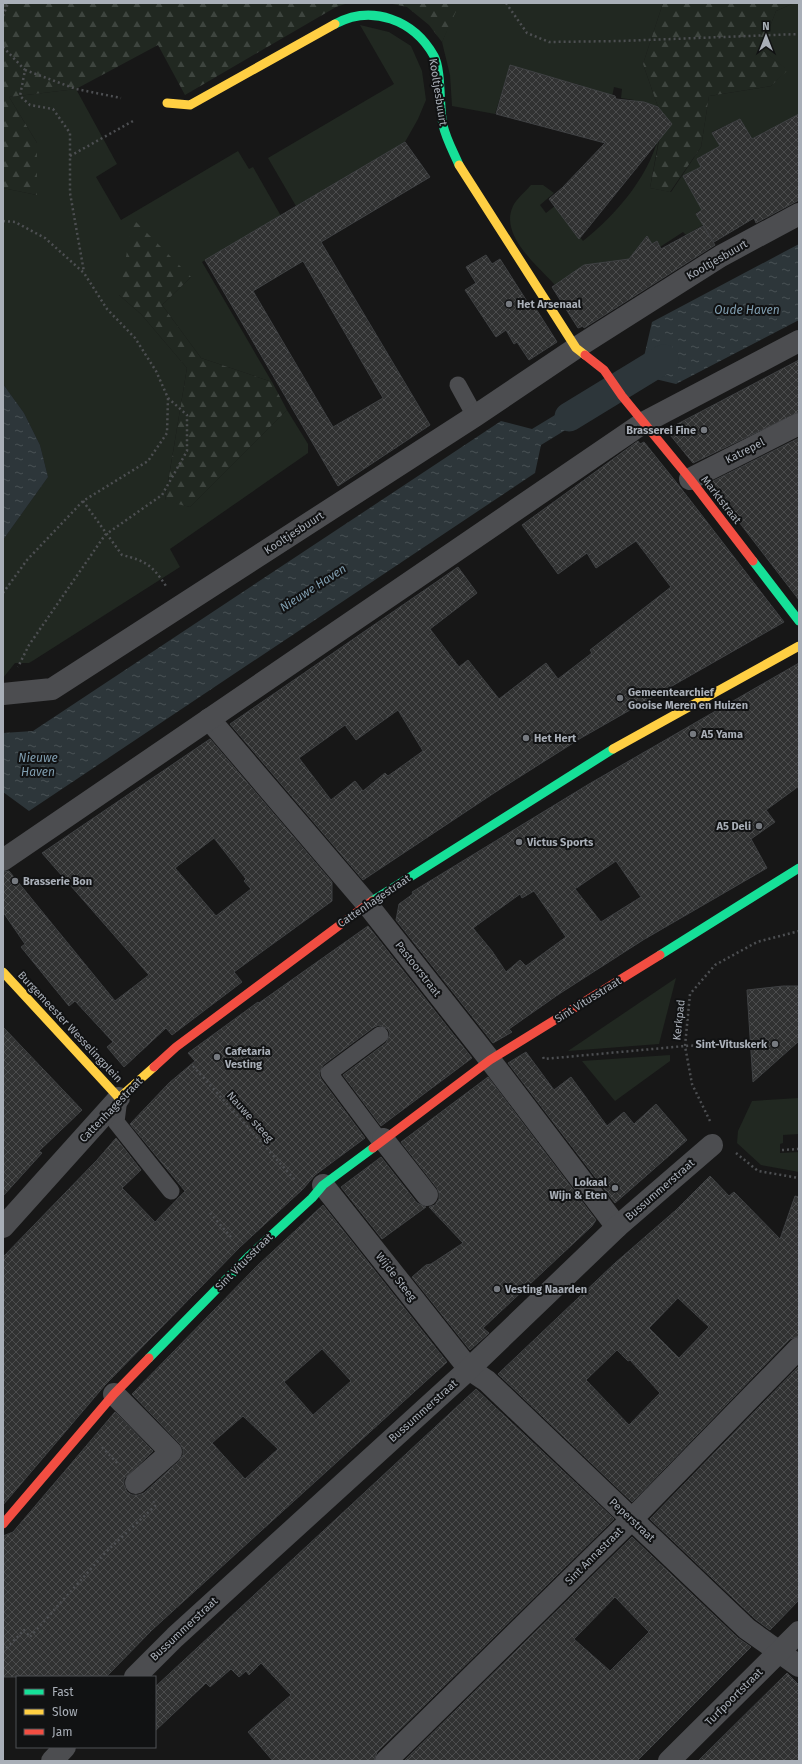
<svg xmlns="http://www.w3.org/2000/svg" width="802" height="1764" viewBox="0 0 802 1764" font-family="'Fira Sans',sans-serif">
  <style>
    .green { fill: #212821 }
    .forest { fill: url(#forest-firs) }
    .water { fill: url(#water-ripples) }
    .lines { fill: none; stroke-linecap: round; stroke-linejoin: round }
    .canal { stroke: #2d363a; stroke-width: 29 }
    .building { fill: url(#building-cross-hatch); stroke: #3f4143; fill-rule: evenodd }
    .path { stroke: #4d4f52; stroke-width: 2.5; stroke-dasharray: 2 3; stroke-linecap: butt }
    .lane { stroke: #4c4d50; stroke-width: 17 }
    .street { stroke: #4c4d50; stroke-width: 22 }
    .fast { stroke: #16e098; stroke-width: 9 }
    .slow { stroke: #ffcf43; stroke-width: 9 }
    .jam { stroke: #f24e42; stroke-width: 9 }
    .poi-dot { fill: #767a80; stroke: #111213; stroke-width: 1.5 }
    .labels { text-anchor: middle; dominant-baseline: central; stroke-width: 4; stroke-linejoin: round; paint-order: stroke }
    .street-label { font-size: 11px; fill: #a9afb8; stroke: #111213 }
    .poi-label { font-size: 11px; font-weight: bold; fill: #a9afb8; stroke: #111213; text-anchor: start }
    .water-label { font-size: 12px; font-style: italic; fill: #819fb1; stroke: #111213 }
  </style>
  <defs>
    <pattern id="forest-firs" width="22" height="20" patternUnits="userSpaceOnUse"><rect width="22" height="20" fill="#212821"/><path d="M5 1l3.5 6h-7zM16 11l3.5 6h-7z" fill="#3e453f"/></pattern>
    <pattern id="water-ripples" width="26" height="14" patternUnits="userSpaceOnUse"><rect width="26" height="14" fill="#2d363a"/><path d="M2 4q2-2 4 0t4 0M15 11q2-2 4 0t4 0" fill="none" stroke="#495154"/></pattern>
    <pattern id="building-cross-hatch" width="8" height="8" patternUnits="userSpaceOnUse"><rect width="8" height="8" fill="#313232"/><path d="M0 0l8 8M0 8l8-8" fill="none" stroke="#4c4d4e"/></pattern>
  </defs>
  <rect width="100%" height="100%" fill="#171717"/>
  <!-- green -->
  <g class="green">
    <path d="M458,3H663L643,64L663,121L631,114L634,100L621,98L622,89L614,87L610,107L578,97L580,85L510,66L495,114L452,106L450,75L442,42Z"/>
    <path d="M794,3H799V114L752,139L740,119L712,132L720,146L697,159L713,188L736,176L757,216L753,219L736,190L696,213L703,225L686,235L683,232L660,247L657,241L652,244L647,236L629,259L604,262L612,277L604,283L597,272L578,284L571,274L555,285C538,266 499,235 513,206C517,198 526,191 531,185H543L554,193L540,205L546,213L556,205L583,241C619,212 652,173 661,127L650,188L671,192L701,147L709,96L771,86L787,70L761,49L776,11Z"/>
    <path d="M360,25L389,32L411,46L422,71L426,100L418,119L405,142L296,206L268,158L394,84Z"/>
    <path d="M76,89L117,164L96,177L121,220L238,151L249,169L253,167L281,216L202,262L272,382L201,358L162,305L191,277L119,295L141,314L187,368L165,500L190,507L287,410L308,444V453L170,549L180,567L34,660L29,663H15L3,678V540L48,477L40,445L24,413L3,384V188L37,195V143L9,97Z"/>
    <path d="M676,978L659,1044L568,1051Z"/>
    <path d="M670,1055V1061L615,1101L582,1061Z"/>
    <path d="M799,1098V1134L783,1135V1143L780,1144V1153L799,1152V1172L761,1165L737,1143L738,1131L752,1101Z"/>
  </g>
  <!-- forest -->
  <g class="forest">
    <path d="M3,3H348L336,7L185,95L158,45L76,89L9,97L37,143V195L3,188Z"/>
    <path d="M388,3H458L459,5L442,42L429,25L407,7Z"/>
    <path d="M663,3H794L776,11L761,49L788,70L771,86L709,96L701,147L670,192L650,188L663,121L643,64Z"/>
    <path d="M133,219L191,277L162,305L201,358L272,382L287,410L190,507L165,501L187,368L141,314L119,295Z"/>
  </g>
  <!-- water -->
  <g class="water">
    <path d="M799,244V320L676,384L651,378L636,387L625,371L643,361L652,322Z"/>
    <path d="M3,384L24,413L40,445L48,477L3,540Z"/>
    <path d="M598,389L608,404L541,445L535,473L29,811L3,792V733L33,731L501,421L532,429Z"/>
  </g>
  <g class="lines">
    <!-- canal -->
    <path class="canal" d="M569,417L664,359"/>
  </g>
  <!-- building -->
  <g class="building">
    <path d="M510,65L615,96L616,99L644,102L658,107L672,124L579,239L549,199L562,188L605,143L496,114Z"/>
    <path d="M799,114V200L756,223L754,218L714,242L696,214L702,210L683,176L701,167L697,159L720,146L712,133L740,119L752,139Z"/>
    <path d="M405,142L430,177L321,242L430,425L338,486L205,260ZM303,261L383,398L333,427L253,291Z"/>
    <path d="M703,226L715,245L584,328L583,326L578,328L552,287L584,265L629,259L647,236L652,244L657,241L661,249Z"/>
    <path d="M486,255L492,264L500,259L528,303L531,301L557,342L529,360L517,342L514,344L506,330L496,337L465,290L476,283L466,267Z"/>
    <path d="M799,360V412L693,463L666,430Z"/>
    <path d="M799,438V600L709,483Z"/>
    <path d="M638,441L640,444L644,442L680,487L784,622L581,738L494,793L363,880L230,724L458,567L477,593L430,629L459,667L468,660L499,699L546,663L558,679L592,653L590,650L671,587L636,541L596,568L587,553L558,574L522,525ZM398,710L423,751L388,776L385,773L363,791L355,781L331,800L299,758L345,725L356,740Z"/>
    <path d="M799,663V786L766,810L775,822L751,839L767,868L643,940L559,994L509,1029L512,1032L493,1043L396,920L399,904L413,894L412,892L589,784ZM616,861L641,897L601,922L575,889ZM534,891L566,937L526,966L520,960L506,972L492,951L473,928L520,894L522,898Z"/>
    <path d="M210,739L332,882V901L234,972L242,982L172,1035L166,1028L124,1067L107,1047L113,1042L75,1001L69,1006L21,947L25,944L3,912V872L9,871L115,1001L149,975L42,853ZM214,838L246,879L244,881L251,889L216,916L175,868Z"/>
    <path d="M368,926L472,1058L381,1126L343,1075L386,1043L390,1034L388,1029L379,1025L374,1027L323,1065L319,1074L321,1079L365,1138L315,1175L303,1189L240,1247L105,1385L3,1505V1257L97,1160L116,1138L141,1170L122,1188L155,1222L185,1191L130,1124L169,1083L195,1061L188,1053L258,1002L259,1003Z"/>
    <path d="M783,986H799V1041L753,1082L747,990Z"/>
    <path d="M3,1027L82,1110L39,1151L42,1153L3,1196Z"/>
    <path d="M526,1052L554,1090L571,1077L607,1126L624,1112L634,1124L656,1104L687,1140L615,1203L508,1063Z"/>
    <path d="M488,1077L596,1220L592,1226L483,1328L489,1333L470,1350L412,1277L426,1265L431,1264L463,1243L429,1207L435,1205L439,1199V1193L437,1188L401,1142Z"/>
    <path d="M381,1157L417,1203L426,1207L382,1239L341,1187Z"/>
    <path d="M710,1176L729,1196L734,1192L780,1239L795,1196L799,1197V1336L790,1339L632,1502L498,1374L615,1263L676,1210ZM678,1298L709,1327L679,1358L649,1328ZM617,1350L628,1361L630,1360L660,1393L629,1425L586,1380Z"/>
    <path d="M323,1205L447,1362L152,1630L106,1677H3V1536L13,1532L115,1412L153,1451L124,1479V1485L127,1492L132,1495H138L144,1493L179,1461L183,1455V1449L180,1444L132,1394L258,1265ZM322,1349L351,1381L313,1415L284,1382ZM243,1416L278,1449L245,1479L212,1443Z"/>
    <path d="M799,1366V1600L770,1630L755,1619L650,1519Z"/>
    <path d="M476,1389L614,1519L377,1752L374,1761H273L248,1732L291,1695L261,1663L249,1675L246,1671L239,1677L231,1669L210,1687L206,1683L155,1731V1687Z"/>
    <path d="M632,1537L738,1638L751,1647L637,1761H404ZM615,1597L649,1632L610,1671L574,1639Z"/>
    <path d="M787,1673L799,1685V1761H698Z"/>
  </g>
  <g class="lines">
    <!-- path -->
    <g class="path">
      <path d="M506,3L527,33L549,42L621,41L799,34"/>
      <path d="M3,16L8,3"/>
      <path d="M3,47L25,70L20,96L30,105L53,109L70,133V193L84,272"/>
      <path d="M25,70L76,89L121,98"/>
      <path d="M70,156L133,121"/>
      <path d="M3,221L15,222L45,238L84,273L107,309L135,338L156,371L168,398L187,415V451L162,495L105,535L29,645L18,667"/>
      <path d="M83,501L122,555C146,561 152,565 166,586"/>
      <path d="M3,593L27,560L83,501L148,461L167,433L168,398"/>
      <path d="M543,1057L544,1059L685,1046L747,1043"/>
      <path d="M193,1066L295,1180"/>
      <path d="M710,1121L692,1084L685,1046L690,994L715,965L757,942L799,931"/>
      <path d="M782,1150L799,1149"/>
      <path d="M736,1153L758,1171L799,1178"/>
      <path d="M210,1213L231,1237"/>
      <path d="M102,1447L119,1465"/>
      <path d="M3,1652L24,1630L30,1637L106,1552L156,1505L153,1501"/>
    </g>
    <!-- lane -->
    <g class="lane">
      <path d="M458,385L475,416"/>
      <path d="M380,1035L329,1073L380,1141"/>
      <path d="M119,1098L116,1122L171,1191"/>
    </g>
    <!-- street -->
    <g class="street">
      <path d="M690,479L799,424"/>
      <path d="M3,694L52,689L475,416L576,348L721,256L799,214"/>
      <path d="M209,719L367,904L490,1060L617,1227"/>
      <path d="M3,860L643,423L799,341"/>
      <path d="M383,1139L427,1195"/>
      <path d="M323,1185L469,1369L487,1381L747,1629L799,1666"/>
      <path d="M3,1227L119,1098"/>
      <path d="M114,1394L171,1452L136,1483"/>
      <path d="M135,1677L175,1637L469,1369L617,1227L712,1145"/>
      <path d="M52,1761L65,1747"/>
      <path d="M386,1761L631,1520L799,1348"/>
      <path d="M669,1761L799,1632"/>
    </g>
    <!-- fast -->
    <g class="fast">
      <path d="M335,24C372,4 414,20 434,56C442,70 439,108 443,125C446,139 454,153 459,165"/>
      <path d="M753,561L799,621"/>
      <path d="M372,901L613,749"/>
      <path d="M660,955L799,868"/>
      <path d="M149,1358L249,1256L312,1198L323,1185L373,1148"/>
    </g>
    <!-- slow -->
    <g class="slow">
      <path d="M167,103L190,105L335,24"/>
      <path d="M459,165L576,348L585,355"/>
      <path d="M613,749L799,646"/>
      <path d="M3,972L119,1098L154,1067"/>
    </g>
    <!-- jam -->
    <g class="jam">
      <path d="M585,355L604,370L622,396L690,479L753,561"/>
      <path d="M154,1067L176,1047L372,901"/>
      <path d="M373,1148L490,1060L660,955"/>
      <path d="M3,1524L114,1394L149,1358"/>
    </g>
  </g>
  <!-- markers -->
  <g class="poi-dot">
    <circle cx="509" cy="304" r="4"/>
    <circle cx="704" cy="430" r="4"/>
    <circle cx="620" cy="698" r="4"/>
    <circle cx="693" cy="734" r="4"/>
    <circle cx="526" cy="738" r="4"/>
    <circle cx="759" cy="826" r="4"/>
    <circle cx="519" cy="842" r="4"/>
    <circle cx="15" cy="881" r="4"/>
    <circle cx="775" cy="1044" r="4"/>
    <circle cx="217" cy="1057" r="4"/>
    <circle cx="615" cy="1188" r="4"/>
    <circle cx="497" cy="1289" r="4"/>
  </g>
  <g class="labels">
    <!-- street labels -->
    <g class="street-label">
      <text transform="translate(438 92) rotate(81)">Kooltjesbuurt</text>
      <text transform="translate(717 260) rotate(-30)">Kooltjesbuurt</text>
      <text transform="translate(745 451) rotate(-27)">Katrepel</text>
      <text transform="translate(721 500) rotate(52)">Marktstraat</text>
      <text transform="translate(294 533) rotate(-33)">Kooltjesbuurt</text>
      <text transform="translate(374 901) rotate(-34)">Cattenhagestraat</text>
      <text transform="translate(418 969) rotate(52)">Pastoorstraat</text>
      <text transform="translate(588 1000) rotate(-32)">Sint Vitusstraat</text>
      <text transform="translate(679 1020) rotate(-84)">Kerkpad</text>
      <text transform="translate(70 1027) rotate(47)">Burgemeester Wesselingplein</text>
      <text transform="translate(111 1110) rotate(-46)">Cattenhagestraat</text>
      <text transform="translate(250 1117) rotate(48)">Nauwe steeg</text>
      <text transform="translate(660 1190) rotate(-41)">Bussummerstraat</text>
      <text transform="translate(244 1262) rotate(-45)">Sint Vitusstraat</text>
      <text transform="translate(396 1277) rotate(52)">Wijde Steeg</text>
      <text transform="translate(423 1411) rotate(-42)">Bussummerstraat</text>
      <text transform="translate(632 1520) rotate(43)">Peperstraat</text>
      <text transform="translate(594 1556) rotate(-45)">Sint Annastraat</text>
      <text transform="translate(184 1629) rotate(-43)">Bussummerstraat</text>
      <text transform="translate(734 1697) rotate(-45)">Turfpoortstraat</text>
    </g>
    <!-- poi labels -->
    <g class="poi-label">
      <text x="517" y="304">Het Arsenaal</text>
      <text x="696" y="430" text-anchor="end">Brasserei Fine</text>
      <text x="628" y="692">Gemeentearchief<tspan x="628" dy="13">Gooise Meren en Huizen</tspan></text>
      <text x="701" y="734">A5 Yama</text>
      <text x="534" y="738">Het Hert</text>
      <text x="751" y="826" text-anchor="end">A5 Deli</text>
      <text x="527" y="842">Victus Sports</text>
      <text x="23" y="881">Brasserie Bon</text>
      <text x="767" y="1044" text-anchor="end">Sint-Vituskerk</text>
      <text x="225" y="1051">Cafetaria<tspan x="225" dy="13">Vesting</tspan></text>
      <text x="607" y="1182" text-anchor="end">Lokaal<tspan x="607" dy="13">Wijn &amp; Eten</tspan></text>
      <text x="505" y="1289">Vesting Naarden</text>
    </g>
    <!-- water labels -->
    <g class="water-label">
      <text x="747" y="310">Oude Haven</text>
      <text transform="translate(313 588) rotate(-33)">Nieuwe Haven</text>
      <text x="38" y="758">Nieuwe<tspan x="38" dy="14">Haven</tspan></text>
    </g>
  </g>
  <!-- border -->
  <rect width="802" height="1764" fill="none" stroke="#a9afb8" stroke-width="8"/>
  <!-- legend -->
  <rect x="16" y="1676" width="140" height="72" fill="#111213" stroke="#4e5155"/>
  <rect x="24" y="1689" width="20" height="6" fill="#16e098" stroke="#4e5155"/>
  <text x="52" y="1696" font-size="12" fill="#a9afb8">Fast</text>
  <rect x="24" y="1709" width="20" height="6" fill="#ffcf43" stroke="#4e5155"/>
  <text x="52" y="1716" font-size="12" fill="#a9afb8">Slow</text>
  <rect x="24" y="1729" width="20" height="6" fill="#f24e42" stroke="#4e5155"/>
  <text x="52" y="1736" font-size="12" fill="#a9afb8">Jam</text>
  <!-- north arrow -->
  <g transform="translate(766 36)" stroke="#111213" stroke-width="3" paint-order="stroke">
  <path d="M0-3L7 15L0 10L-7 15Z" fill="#a9afb8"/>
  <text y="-6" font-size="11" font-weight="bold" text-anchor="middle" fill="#a9afb8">N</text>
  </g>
</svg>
